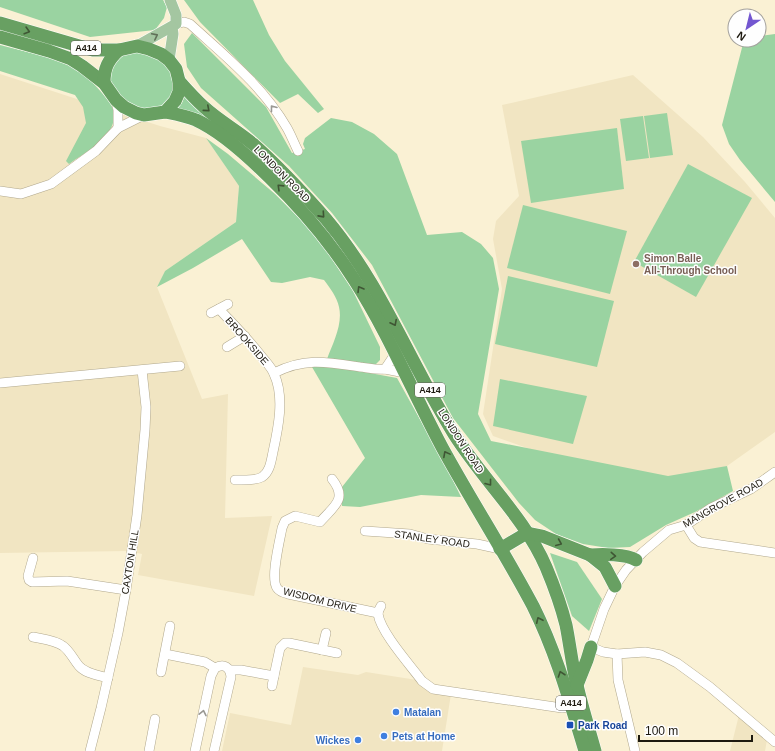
<svg xmlns="http://www.w3.org/2000/svg" width="775" height="751" viewBox="0 0 775 751" font-family="Arial,sans-serif">
  <style>
    .built { fill: #f1e5c2 }
    .green { fill: #9ad3a1 }
    .lines { fill: none; stroke-linecap: round; stroke-linejoin: round }
    .minor-casing { stroke: #b1a88d; stroke-width: 10 }
    .major-casing { stroke: #fff; stroke-width: 12 }
    .highway-casing { stroke: #fff; stroke-width: 14 }
    .minor { stroke: #fff; stroke-width: 9 }
    .major { stroke: #a4c6a1; stroke-width: 11 }
    .highway { stroke: #68a062; stroke-width: 13 }
    .oneway { stroke: #3f5634 }
    .oneway2 { stroke: #607058 }
    .oneway3 { stroke: #999893 }
    .education-dot { fill: #8d6e63; stroke: #fefefe; stroke-width: 1.5 }
    .shop-dot { fill: #3f7fe0; stroke: #fefefe; stroke-width: 1.5 }
    .transit-dot { fill: #1a4fb4; stroke: #fefefe; stroke-width: 1.5 }
    .labels { text-anchor: middle; dominant-baseline: central; stroke-width: 3; stroke-linejoin: round; paint-order: stroke }
    .shield { fill: #fefefe; stroke: #605e57; stroke-width: 1 }
    .shield-label { font-size: 9px; font-weight: bold; fill: #1d190f }
    .street-label { font-size: 10px; fill: #1d190f; stroke: #fefefe }
    .education-label { font-size: 10px; font-weight: bold; fill: #785e54; stroke: #fefefe; text-anchor: start }
    .shop-label { font-size: 10px; font-weight: bold; fill: #366cbe; stroke: #fefefe; text-anchor: start }
    .transit-label { font-size: 10px; font-weight: bold; fill: #164399; stroke: #fefefe; text-anchor: start }
  </style>
  <rect width="100%" height="100%" fill="#faf1d4"/>
  <!-- built -->
  <g class="built">
    <path d="M0,74L160,126L206,138L239,186L236,222L165,271L157,287L202,399L228,394L225,518L272,516L254,596L138,575L142,554L127,551L0,553Z"/>
    <path d="M633,75L703,137L745,182L775,218V432L727,466L646,490L493,436L483,414L502,289L493,239L496,221L519,196L502,105Z"/>
    <path d="M303,667L358,675L366,672L417,680L451,694L442,751H222L230,713L291,725Z"/>
    <path d="M739,715L767,740L765,751H730Z"/>
  </g>
  <!-- green -->
  <g class="green">
    <path d="M0,0H163L167,7L164,18L155,30L90,37L0,7Z"/>
    <path d="M184,0H253L269,35L285,61L324,109L318,113L298,94L280,103L200,22Z"/>
    <path d="M192,33L266,107L292,153L305,149L303,144L305,138L331,118L352,122L374,134L397,154L427,235L462,232L481,244L493,258L499,289L478,414L491,441L668,476L727,466L733,491L695,512L666,525L630,547L608,548L583,544L556,534L535,520L519,503L453,418L372,265L332,213L289,166L201,88L187,67L184,44Z"/>
    <path d="M775,34V202L740,160L729,144L722,125L744,40H759V36Z"/>
    <path d="M0,45C23,51 48,56 70,66C84,73 97,86 106,98C112,105 117,114 113,123C107,142 84,153 69,164L66,161L86,123L83,107L75,95L0,71Z"/>
    <path d="M137,52L159,59L169,68L175,89L166,104L160,107L142,109L135,107L120,98L113,86L110,79L114,62L125,54Z"/>
    <path d="M186,93L214,126L177,109L182,103Z"/>
    <path d="M667,113L673,155L650,158L644,116Z"/>
    <path d="M643,116L649,158L626,161L620,119Z"/>
    <path d="M617,128L624,189L531,203L521,141Z"/>
    <path d="M206,138L228,154L275,194L316,235L353,291L380,347V360L374,366L327,359C333,343 343,324 339,307C337,297 330,288 324,280L310,277L282,283L271,282L242,239L193,268L157,287L165,271L236,222L239,186Z"/>
    <path d="M688,164L752,198L696,297L634,262Z"/>
    <path d="M523,205L627,231L610,294L507,268Z"/>
    <path d="M508,276L614,301L597,367L495,344Z"/>
    <path d="M326,365L397,378L448,470L461,497L421,495L360,507L342,506V487L365,458L312,367Z"/>
    <path d="M500,379L587,396L573,444L493,426Z"/>
    <path d="M550,553L577,562L602,599L589,631L572,616Z"/>
  </g>
  <g class="lines">
    <!-- minor casing -->
    <g class="minor-casing">
      <g id="minor">
        <path d="M176,24L184,22L190,24C225,56 263,86 287,128C291,135 294,143 298,151"/>
        <path d="M116,100L118,110V128"/>
        <path d="M0,191L21,194L51,184L96,151L118,128L144,115"/>
        <path d="M219,309C234,325 249,340 262,357C266,362 272,368 274,374C285,397 278,429 273,452C271,461 270,472 262,477C255,481 243,480 235,480"/>
        <path d="M211,313L228,304"/>
        <path d="M227,347L245,336"/>
        <path d="M395,354L385,369L405,373"/>
        <path d="M274,373C305,357 328,362 360,367C369,368 377,370 385,369"/>
        <path d="M0,383L180,366"/>
        <path d="M775,472L751,489L711,508L686,525L669,530L643,552L626,570L615,586L604,609L591,647L603,652L617,654L645,652L661,655L677,663L710,687L775,742"/>
        <path d="M332,479C348,499 334,506 320,522L295,516L285,521L282,528C280,540 270,578 277,588C279,591 284,593 288,594L378,613"/>
        <path d="M686,525L694,538L700,542L775,553"/>
        <path d="M365,531L410,534L428,539L477,544L500,549"/>
        <path d="M33,558L28,576L29,580L32,582L67,581L126,590"/>
        <path d="M381,606C380,608 378,611 378,614C381,633 411,666 422,681L433,689L562,708L572,707"/>
        <path d="M33,637C42,639 55,640 63,646C70,651 73,659 79,666C86,674 98,675 108,678"/>
        <path d="M322,650L326,633"/>
        <path d="M165,654L205,662L215,668"/>
        <path d="M617,654L618,680L635,751"/>
        <path d="M230,670H241L274,676L280,648L285,643H289L337,653"/>
        <path d="M161,672L170,626"/>
        <path d="M272,686L274,676"/>
        <path d="M90,751L101,708L118,633L126,590L137,515L145,430L146,407L142,370"/>
        <path d="M149,751L155,719"/>
        <path d="M195,751L211,676L215,668C224,663 230,667 231,677L214,751"/>
      </g>
    </g>
    <!-- major casing -->
    <g class="major-casing">
      <g id="major">
        <path d="M137,46L176,24V15L170,0"/>
        <path d="M169,60L173,34L172,27"/>
      </g>
    </g>
    <!-- highway casing -->
    <g class="highway-casing">
      <g id="highway">
        <path d="M0,23L93,50H119L137,46L149,49L161,54L169,60L176,69L179,81V92L175,101L165,112L144,115L136,113L124,107L116,100L104,83L82,66L71,59L49,51L0,37"/>
        <path d="M179,81C187,90 195,99 204,107C219,121 238,131 253,144C279,167 303,193 326,219C381,284 410,363 454,434C483,480 525,518 546,567C554,586 561,605 566,625C570,645 572,665 577,685C582,707 589,729 595,751"/>
        <path d="M104,83C104,68 108,60 119,50"/>
        <path d="M165,112C175,114 186,116 196,120C220,131 251,159 270,178C302,209 331,243 355,281C389,334 413,393 443,449C472,502 505,553 533,606C556,652 570,702 585,751"/>
        <path d="M500,549L527,533L542,536L590,555L605,567L615,586"/>
        <path d="M590,555C602,554 626,554 636,560"/>
        <path d="M577,685L587,660L591,647"/>
      </g>
    </g>
    <!-- minor -->
    <use href="#minor" class="minor"/>
    <!-- major -->
    <use href="#major" class="major"/>
    <!-- highway -->
    <use href="#highway" class="highway"/>
  </g>
  <!-- one-way arrows -->
  <defs><path id="oneway-chevron" d="M-2-3.5L2.5 0L-2 3.5" fill="none" stroke-width="1.6" stroke-linecap="round" stroke-linejoin="round"/></defs>
  <g class="oneway">
    <use href="#oneway-chevron" transform="translate(27 31) rotate(16)"/>
    <use href="#oneway-chevron" transform="translate(207 109) rotate(41)"/>
    <use href="#oneway-chevron" transform="translate(280 187) rotate(-136)"/>
    <use href="#oneway-chevron" transform="translate(322 215) rotate(48)"/>
    <use href="#oneway-chevron" transform="translate(360 289) rotate(-121)"/>
    <use href="#oneway-chevron" transform="translate(394 323) rotate(63)"/>
    <use href="#oneway-chevron" transform="translate(446 454) rotate(-118)"/>
    <use href="#oneway-chevron" transform="translate(489 483) rotate(52)"/>
    <use href="#oneway-chevron" transform="translate(559 543) rotate(23)"/>
    <use href="#oneway-chevron" transform="translate(613 556) rotate(4)"/>
    <use href="#oneway-chevron" transform="translate(539 620) rotate(-115)"/>
    <use href="#oneway-chevron" transform="translate(561 674) rotate(-109)"/>
  </g>
  <use class="oneway2" href="#oneway-chevron" transform="translate(155 36) rotate(-27)"/>
  <g class="oneway3">
    <use href="#oneway-chevron" transform="translate(273 108) rotate(-128)"/>
    <use href="#oneway-chevron" transform="translate(203 713) rotate(-78)"/>
  </g>
  <!-- markers -->
  <circle class="education-dot" cx="636" cy="264" r="4"/>
  <g class="shop-dot">
    <circle cx="396" cy="712" r="4"/>
    <circle cx="384" cy="736" r="4"/>
    <circle cx="358" cy="740" r="4"/>
  </g>
  <rect class="transit-dot" x="566" y="721" width="8" height="8" rx="2"/>
  <g class="labels">
    <!-- shield labels -->
    <g class="shield">
      <rect x="71" y="41" width="30" height="14" rx="3"/>
      <rect x="415" y="383" width="30" height="14" rx="3"/>
      <rect x="556" y="696" width="30" height="14" rx="3"/>
    </g>
    <g class="shield-label">
      <text x="86" y="48">A414</text>
      <text x="430" y="390">A414</text>
      <text x="571" y="703">A414</text>
    </g>
    <!-- street labels -->
    <g class="street-label">
      <text transform="translate(282 174) rotate(45)">LONDON ROAD</text>
      <text transform="translate(247 341) rotate(49)">BROOKSIDE</text>
      <text transform="translate(461 441) rotate(57)">LONDON ROAD</text>
      <text transform="translate(723 503) rotate(-29)">MANGROVE ROAD</text>
      <text transform="translate(432 539) rotate(8)">STANLEY ROAD</text>
      <text transform="translate(130 562) rotate(-81)">CAXTON HILL</text>
      <text transform="translate(320 600) rotate(14)">WISDOM DRIVE</text>
    </g>
    <!-- education labels -->
    <g class="education-label">
      <text x="644" y="258">Simon Balle<tspan x="644" dy="12">All-Through School</tspan></text>
    </g>
    <!-- shop labels -->
    <g class="shop-label">
      <text x="404" y="712">Matalan</text>
      <text x="392" y="736">Pets at Home</text>
      <text x="350" y="740" text-anchor="end">Wickes</text>
    </g>
    <!-- transit labels -->
    <g class="transit-label">
      <text x="578" y="725">Park Road</text>
    </g>
  </g>
  <!-- north arrow -->
  <g transform="translate(747 28) rotate(215)"><circle r="19" fill="#fefefe" stroke="#a4a29e"/>
  <path d="M0-3L7 15L0 10L-7 15Z" fill="#7356d0"/>
  <text y="-6" font-size="11" font-weight="bold" text-anchor="middle" fill="#1d190f">N</text>
  </g>
  <!-- scale -->
  <path d="M639 735v6h113v-6" fill="none" stroke="#1d190f" stroke-width="2"/>
  <text x="645" y="735" font-size="12" fill="#1d190f" stroke="#fefefe" stroke-width="3" paint-order="stroke">100 m</text>
</svg>
